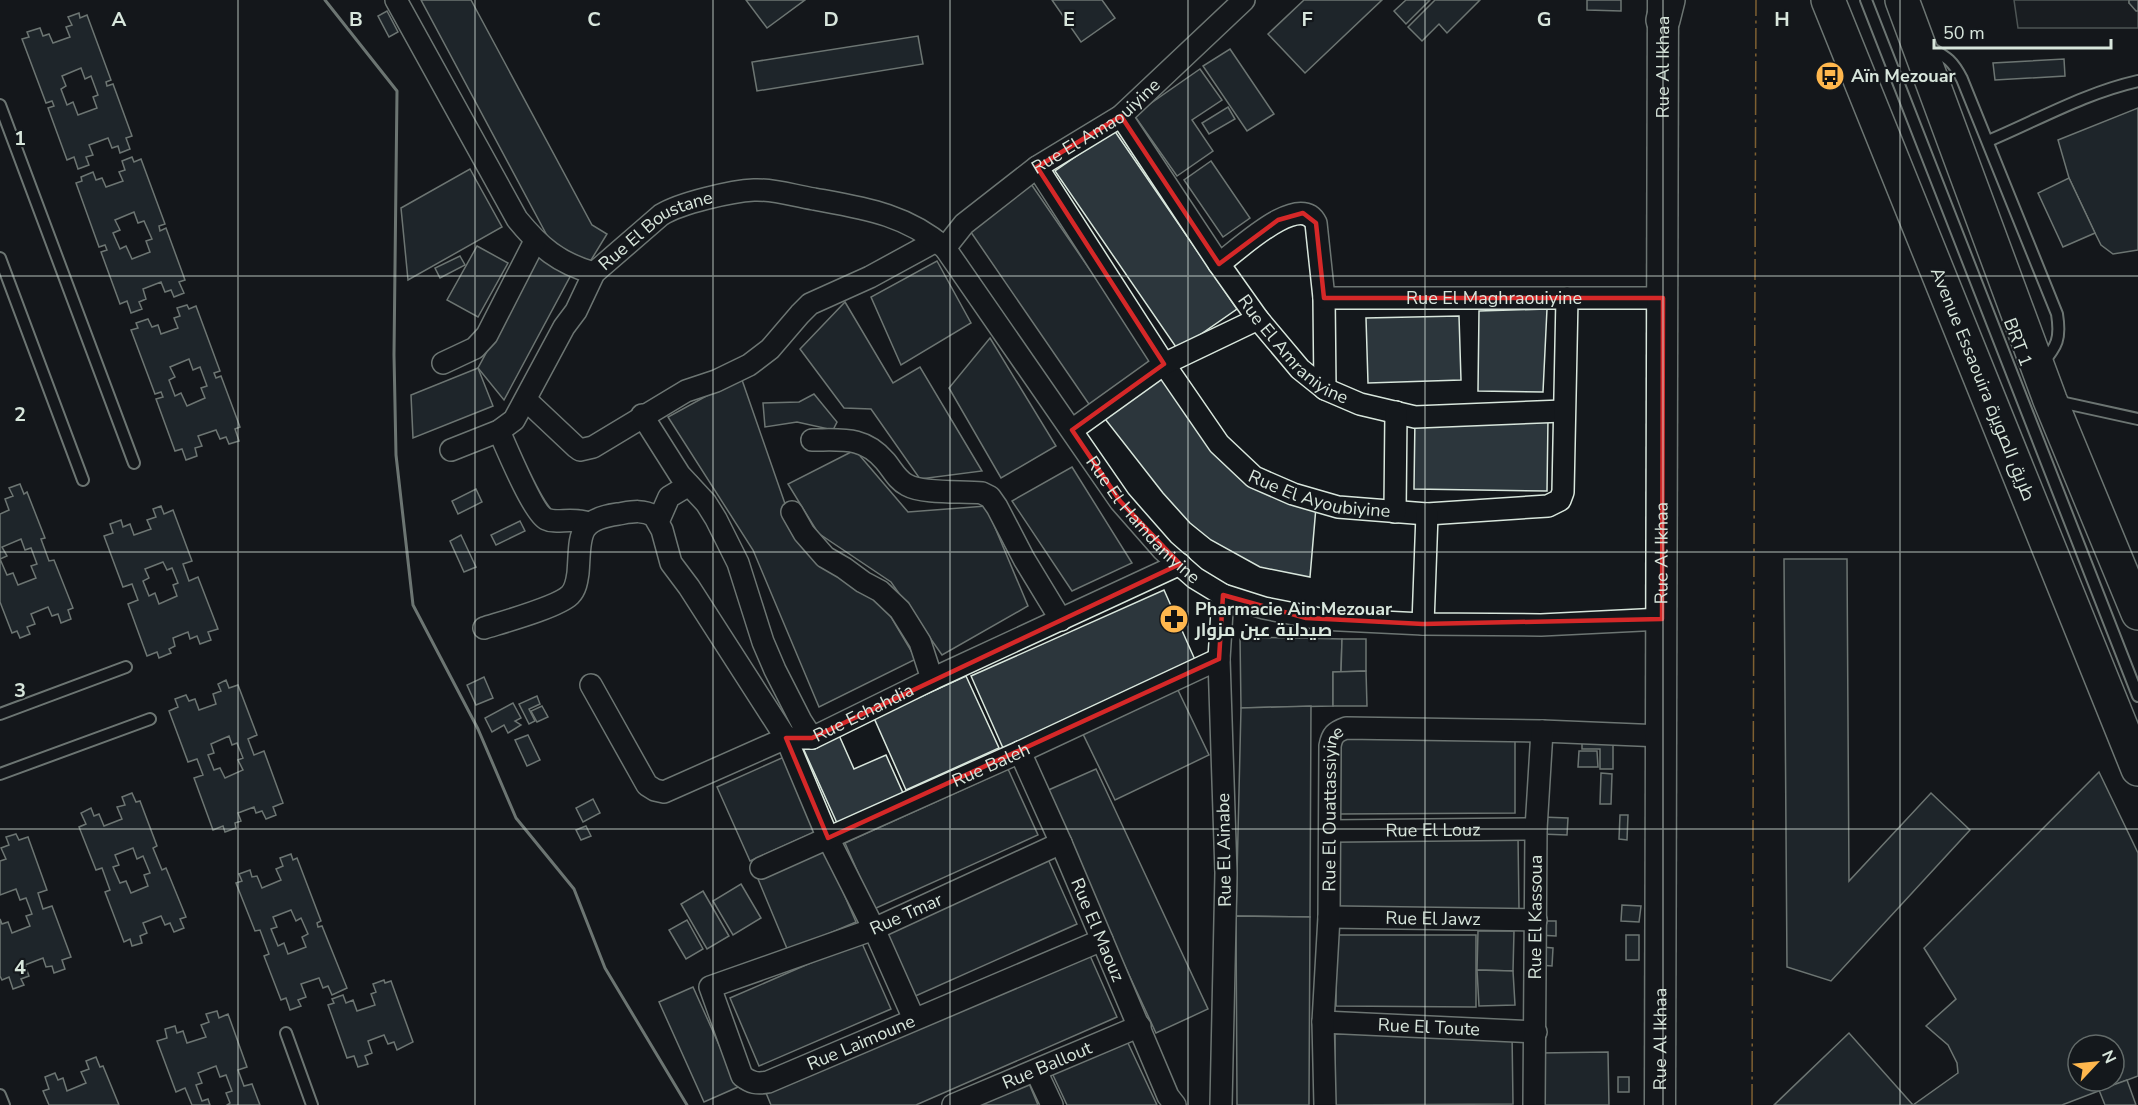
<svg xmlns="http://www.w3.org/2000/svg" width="2138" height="1105" viewBox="0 0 2138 1105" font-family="'Nunito Sans',Cairo,sans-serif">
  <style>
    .green { fill: #202428; stroke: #939e99; stroke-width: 1.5 }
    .building { fill: #2c363c; stroke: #d8e6dc; stroke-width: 1.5; fill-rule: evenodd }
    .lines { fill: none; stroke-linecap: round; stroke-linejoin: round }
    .lane-casing { stroke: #d8e6dc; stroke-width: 14 }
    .street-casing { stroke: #d8e6dc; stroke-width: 24 }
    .secondary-casing { stroke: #d8e6dc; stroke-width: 33 }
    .primary-casing { stroke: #d8e6dc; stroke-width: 36 }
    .lane { stroke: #14181c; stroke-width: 10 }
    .street { stroke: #14181c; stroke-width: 21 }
    .secondary { stroke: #14181c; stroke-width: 30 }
    .primary { stroke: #14181c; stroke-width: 33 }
    .wall { stroke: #d8e6dc; stroke-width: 3 }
    .power { stroke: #ffb74d; stroke-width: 1.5; stroke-dasharray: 21 4.5 3 4.5; stroke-linecap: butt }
    .marked { fill: none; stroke: #d62828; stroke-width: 4.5; stroke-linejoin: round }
    .grid { fill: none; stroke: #d8e6dc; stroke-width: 1.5; stroke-opacity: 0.55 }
    .labels { text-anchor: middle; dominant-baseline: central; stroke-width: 4.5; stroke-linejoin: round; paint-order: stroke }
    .street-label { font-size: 18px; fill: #d8e6dc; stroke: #14181c }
    .poi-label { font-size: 18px; font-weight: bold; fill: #d8e6dc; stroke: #14181c; text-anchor: start }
    .grid-label { font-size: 20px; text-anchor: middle; font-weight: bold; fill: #d8e6dc; stroke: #14181c; stroke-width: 4.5; stroke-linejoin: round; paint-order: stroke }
  </style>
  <rect width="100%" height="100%" fill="#14181c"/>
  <!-- green -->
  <path class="green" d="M2014,0H2129V3L2138,4V28H2018Z"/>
  <!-- building -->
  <g class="building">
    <path d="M421,0H471L592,225L607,234L588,265L551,243Z"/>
    <path d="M746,0H805L767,28Z"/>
    <path d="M1052,0H1102L1115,18L1081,42Z"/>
    <path d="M1304,0H1382L1305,73L1268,34Z"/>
    <path d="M1406,0H1430L1406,24L1394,11Z"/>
    <path d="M1435,0H1480L1447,33L1439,24L1422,41L1408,27Z"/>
    <path d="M1587,0H1621V11L1587,10Z"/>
    <path d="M2129,0H2138V11H2136L2129,3Z"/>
    <path d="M387,11L398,32L389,37L378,16Z"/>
    <path d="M79,13L80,18L87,15L111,80L106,82L107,86L113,84L132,136L126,138L130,149L120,153L118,146L112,148L108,138L89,145L93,155L86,157L89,165L78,169L74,157L67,160L48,108L54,106L52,101L46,103L22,39L29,37L27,32L40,28L43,36L49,34L53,43L70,37L66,27L72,25L68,17ZM81,68L85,79L91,76L98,95L93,97L97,108L78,115L73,102L67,105L61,89L66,86L62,76Z"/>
    <path d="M918,36L923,64L757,91L752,62Z"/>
    <path d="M1230,49L1274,114L1247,131L1203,66Z"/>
    <path d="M2064,59L2065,76L1995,80L1993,63Z"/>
    <path d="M1200,69L1222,100L1192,120L1213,151L1177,176L1134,115Z"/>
    <path d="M1228,107L1235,119L1209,134L1202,123Z"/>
    <path d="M2138,108V250L2113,254L2101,245L2095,233L2069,178L2058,140Z"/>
    <path d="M1114,130L1237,309L1178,350L1055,171Z"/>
    <path d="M132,157L134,162L141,159L165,224L159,226L160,231L166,228L185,280L179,282L184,293L174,297L171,290L165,292L161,282L143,289L146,299L139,302L142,309L131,313L127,301L120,304L101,252L107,250L105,245L99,247L76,183L82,181L81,177L93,172L96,180L102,178L106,187L123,181L119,172L125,170L122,161ZM134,212L138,223L144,221L152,239L146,241L150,252L132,259L126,246L120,249L113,233L120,230L115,220Z"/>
    <path d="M1211,161L1250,218L1223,237L1184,180Z"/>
    <path d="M470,169L502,227L408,280L401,208Z"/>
    <path d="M2069,178L2095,233L2063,247L2038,193Z"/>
    <path d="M1029,181L1156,366L1093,410L966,225Z"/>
    <path d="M477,246L508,263L478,317L447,300Z"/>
    <path d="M539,255L572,273L504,400L478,368Z"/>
    <path d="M460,256L465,265L440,278L435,268Z"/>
    <path d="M937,261L971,323L901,365L871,297Z"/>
    <path d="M845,302L893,383L920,367L982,471L920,479L871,409L844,408L800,349Z"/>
    <path d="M187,305L189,309L196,306L220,371L214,373L216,378L221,376L240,427L235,429L239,441L229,444L226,437L220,439L216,430L198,436L202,446L195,448L197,456L186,460L182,449L175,451L156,399L163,397L161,392L155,394L131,330L138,328L136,323L148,319L152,327L158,325L161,334L178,328L174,318L180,316L177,308ZM189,359L193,370L200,367L207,386L201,388L205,398L187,406L181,393L175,396L169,380L175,377L170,367Z"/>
    <path d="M1547,309L1543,392L1478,391L1479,311Z"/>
    <path d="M1459,316L1461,380L1368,383L1366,318Z"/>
    <path d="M990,338L1056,446L1001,478L949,388Z"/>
    <path d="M478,368L493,406L413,438L411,395Z"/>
    <path d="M1163,373L1286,499L1316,507L1310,577L1260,567L1211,540L1190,523L1163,493L1102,415Z"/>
    <path d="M741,377L791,521L884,605L916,659L819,707L753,550L668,417Z"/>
    <path d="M814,394L837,422L833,430L797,422L765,427L763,403L799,402Z"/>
    <path d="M1415,417L1548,418L1547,491L1414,489Z"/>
    <path d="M855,450L908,512L986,506L1028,606L942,655L891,582L818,533L788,484Z"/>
    <path d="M1072,467L1132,563L1072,591L1012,501Z"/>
    <path d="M20,484L24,494L27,492L45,538L41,539L49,561L54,560L73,608L68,610L71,619L61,623L58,614L52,616L48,607L31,614L35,624L27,627L30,634L20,638L17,631L12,633L0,602V514L9,510L5,499L13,496L9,488ZM21,539L25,550L31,548L37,564L31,566L36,578L18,585L13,573L7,575L0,559L7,556L2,547Z"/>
    <path d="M476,489L482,502L458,514L452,501Z"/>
    <path d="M161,506L164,514L173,510L192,561L183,564L189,581L198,577L218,629L208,632L211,640L200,644L197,636L190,639L188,632L173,638L175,646L169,649L171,653L159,658L157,652L147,656L128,604L138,600L132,584L123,587L104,536L113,533L110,524L121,520L123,527L130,524L134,535L151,529L147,520L156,517L153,509ZM163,562L167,570L172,568L178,583L173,585L177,596L159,604L155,593L149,596L143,581L149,578L145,569Z"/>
    <path d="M520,521L525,531L496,545L491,535Z"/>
    <path d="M461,535L476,567L464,572L450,541Z"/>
    <path d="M1784,559H1847L1849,881L1931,793L1970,830L1831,981L1787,967Z"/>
    <path d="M1164,590L1196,662L1003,748L971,676Z"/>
    <path d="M1240,637L1342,639L1341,672H1333V706L1241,708Z"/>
    <path d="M1342,639H1366V671L1341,672Z"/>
    <path d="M1366,671L1367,706H1333V672Z"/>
    <path d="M966,676L999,748L906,790L874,718Z"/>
    <path d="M484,677L493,698L476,705L467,685Z"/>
    <path d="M226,680L229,688L238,685L257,735L248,739L254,755L264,751L283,803L273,807L276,815L266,819L262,811L256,813L254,807L238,813L241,821L235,823L236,828L225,832L223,826L213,830L194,778L203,775L197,759L188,762L169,711L178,707L175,699L186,695L189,701L195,699L199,710L216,704L213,694L221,691L218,684ZM229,736L232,745L237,743L243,758L238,760L243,770L225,778L220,768L214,770L208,755L214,753L211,744Z"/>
    <path d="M1176,686L1209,755L1115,800L1082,732Z"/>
    <path d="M537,696L540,704L529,709L535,721L529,724L519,704Z"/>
    <path d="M513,703L521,718L515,721L521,725L508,733L504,725L492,732L485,718Z"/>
    <path d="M542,706L548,717L537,722L531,711Z"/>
    <path d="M1311,706L1310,917L1236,916L1241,708Z"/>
    <path d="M838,733L854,769L886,755L903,793L837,823L803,748Z"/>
    <path d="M528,735L540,760L527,766L515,740Z"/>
    <path d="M1515,738V813L1339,814V739Z"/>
    <path d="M1582,738H1613V769H1600V749H1582Z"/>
    <path d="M1579,751H1597L1598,767H1578Z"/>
    <path d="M784,757L817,831L750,861L717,787Z"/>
    <path d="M1008,769L1038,835L874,909L845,843Z"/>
    <path d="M1096,769L1208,1009L1156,1033L1044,792Z"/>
    <path d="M2099,772L2138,853V1076L2062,1105H1774L1849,1033L1913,1105L1958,1073L1957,1063L1948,1045L1926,1026L1956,999L1924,948ZM2078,1045H2114V1081H2078Z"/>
    <path d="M1601,773L1612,774L1611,804H1600Z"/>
    <path d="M132,793L136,802L140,801L157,846L153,848L162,870L166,868L186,917L180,919L184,928L174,932L170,923L165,925L161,916L143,923L147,933L140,936L142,943L132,946L130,939L124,942L105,892L110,890L102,868L96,870L79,827L86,824L81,813L91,808L94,816L99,814L104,826L122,819L117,807L125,805L122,797ZM133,848L137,859L143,856L150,873L144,875L148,886L131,893L126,881L120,883L113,867L119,865L115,855Z"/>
    <path d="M593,799L600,813L583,822L576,808Z"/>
    <path d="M1620,815H1628L1627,840L1619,839Z"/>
    <path d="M1541,817L1568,818L1567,835L1541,834Z"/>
    <path d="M586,826L591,836L581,840L576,830Z"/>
    <path d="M16,834L19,840L28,837L47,890L38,893L43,909L52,906L71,957L62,960L65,969L54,973L52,966L46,967L43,958L25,965L29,976L21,979L24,985L13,989L9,977L2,980L0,976V919L2,924L8,922L12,933L30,926L26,916L32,914L26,898L20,900L16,889L0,895V861L6,859L1,848L9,845L6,837Z"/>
    <path d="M1518,836L1519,909L1338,910L1337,837Z"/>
    <path d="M825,850L856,922L788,951L758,879Z"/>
    <path d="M291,854L293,860L297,858L321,921L317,923L318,927L322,926L347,988L332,995L328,986L323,988L319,978L301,984L306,997L298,1000L301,1006L290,1010L286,998L281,1000L264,956L269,954L260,930L255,931L236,883L242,881L239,874L250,870L252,877L257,876L262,888L281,880L276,869L283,866L280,858ZM291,910L296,921L301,918L308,934L302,937L306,947L288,954L284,943L278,946L271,929L277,927L273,917Z"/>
    <path d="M1048,859L1077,924L911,998L882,932Z"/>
    <path d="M741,884L761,918L733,935L713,901Z"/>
    <path d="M703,891L729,936L707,949L681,904Z"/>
    <path d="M1622,905L1641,906L1639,922L1621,921Z"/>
    <path d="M1236,916L1310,917L1309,1105H1237Z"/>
    <path d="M687,920L703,949L686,959L669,930Z"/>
    <path d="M1539,921H1556V936L1538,935Z"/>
    <path d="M1478,931H1514L1513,971L1477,970Z"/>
    <path d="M1336,935H1476V1007L1336,1006Z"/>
    <rect x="1626" y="935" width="13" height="25"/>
    <path d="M861,941L891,1009L759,1066L730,998Z"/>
    <path d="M1542,947L1553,948L1552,966L1540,965Z"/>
    <path d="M1088,951L1117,1017L916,1105H771L766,1093Z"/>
    <path d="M1477,970L1513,971L1515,1005L1479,1006Z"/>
    <path d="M384,980L385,983L391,981L413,1042L397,1050L394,1042L388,1044L384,1035L368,1041L372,1053L365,1056L368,1064L358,1067L354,1056L347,1058L328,1005L334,1003L332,999L343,995L346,1003L353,1000L357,1011L375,1005L371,994L376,992L373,984Z"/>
    <path d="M693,987L738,1087L704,1102L659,1002Z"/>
    <path d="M217,1011L219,1018L228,1014L247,1067L238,1070L244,1086L252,1084L260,1105H227L230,1103L226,1093L232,1091L226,1075L220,1077L216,1066L198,1073L202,1083L196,1085L202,1101L208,1099L210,1105H192L185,1088L176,1092L157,1041L167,1038L165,1029L175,1026L177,1033L183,1031L187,1043L206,1037L201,1025L209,1022L206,1014Z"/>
    <path d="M1512,1033L1513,1104L1335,1105V1034Z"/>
    <path d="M1127,1041L1157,1105H1067L1052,1073Z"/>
    <path d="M1608,1052L1609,1105H1540V1053Z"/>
    <path d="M96,1057L100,1067L103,1066L119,1105H49L43,1091L49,1089L45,1077L55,1073L58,1080L63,1078L67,1091L86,1083L81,1072L89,1069L86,1061Z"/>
    <rect x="1618" y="1077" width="11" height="15"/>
    <path d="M2127,1080L2136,1105H2105L2099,1090Z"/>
    <path d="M1028,1081L1038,1105H973Z"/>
  </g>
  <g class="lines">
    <!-- lane casing -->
    <g class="lane-casing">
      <g id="lane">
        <path d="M1866,0L2138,696"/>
        <path d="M1927,46C1946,57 1952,59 1962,79L2057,314C2061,339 2057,346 2042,364"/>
        <path d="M0,105L134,463"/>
        <path d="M1988,141C2038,120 2085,93 2138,81"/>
        <path d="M0,258L83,480"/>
        <path d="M2056,401L2138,419"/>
        <path d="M0,714L126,667"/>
        <path d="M0,774L150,719"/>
        <path d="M286,1033L312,1105"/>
        <path d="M0,1095L4,1105"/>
      </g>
    </g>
    <!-- street casing -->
    <g class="street-casing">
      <g id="street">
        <path d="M396,0L517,219C540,247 558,263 594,273"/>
        <path id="s1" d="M1121,116L1219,264L1258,319L1300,369L1325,389L1360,404L1415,417L1563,411"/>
        <path id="s2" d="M1037,167L1164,364L1219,444L1254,477L1293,494L1338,507L1427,514L1548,506L1560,500L1563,492L1567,298"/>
        <path id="s3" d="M945,248L964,224L1037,167L1121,116L1244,0"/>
        <path d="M1219,264C1236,252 1300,190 1316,223L1324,298L1325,389"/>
        <path id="s4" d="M1324,298H1663"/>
        <path d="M443,363L475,348L487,335L535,241"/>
        <path d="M526,400L576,447L580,450L593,447L686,391L716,381L749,365L770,349L800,314L810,304L870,277L936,241"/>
        <path d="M642,415L680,475L706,503L716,519L738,563L763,642L775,670L801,721L812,738"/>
        <path d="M1072,430L1164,364L1258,319"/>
        <path d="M499,431C506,447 534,514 546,519C556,524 572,517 588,523"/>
        <path d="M812,440C842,440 864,436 885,461C892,469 897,480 907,485C923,494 962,491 982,493L990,497L997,507L1024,559L1061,620"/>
        <path id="s5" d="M451,450L499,431L514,420L564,327L576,311L594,273L661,215C680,203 732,191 754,190C775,189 794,196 814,199C863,208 906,214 945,248L1120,501L1163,550L1195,578L1223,595L1264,608L1320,619L1423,624L1541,625L1662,619"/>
        <path d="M792,512L804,533L825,557L844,568L863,582L880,591L900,610L920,642L932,679"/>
        <path d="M1395,512L1396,412"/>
        <path d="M658,522L669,497L689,485"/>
        <path d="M1423,624L1427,514"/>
        <path d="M484,628C503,622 558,607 570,595C576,589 577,580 578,573C581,537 575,520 618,514C631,512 642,509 654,516L662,530L671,563L689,587L786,738L828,838L874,929L914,1019"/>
        <path id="s6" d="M591,685L647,785L655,790L664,792L786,738H812L932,679L1180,564"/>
        <path id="s7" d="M1020,752L1061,843L1168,1096L1175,1105"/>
        <path id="s8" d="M1331,831L1536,829"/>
        <path id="s9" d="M1061,843L874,929L710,987L742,1076C751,1083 757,1084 768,1082L1102,940"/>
        <path id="s10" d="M761,868L1020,752L1219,659"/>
        <path id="s11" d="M1329,917L1536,920"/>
        <path id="s12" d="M1323,1022L1536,1032"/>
        <path d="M1036,1071L1052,1105"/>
        <path id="s13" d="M953,1105L1140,1026"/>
        <path d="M1221,1105L1226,873L1219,659L1223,595"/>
        <path id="s14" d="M1325,1105L1323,1022L1329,917L1330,746C1332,735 1335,732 1346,728L1542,731L1662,736"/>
        <path id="s15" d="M1534,1105L1536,829L1542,731"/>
      </g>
    </g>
    <!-- secondary casing -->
    <g class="secondary-casing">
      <g id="secondary">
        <path id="s16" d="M1660,1105L1663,0"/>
      </g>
    </g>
    <!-- primary casing -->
    <g class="primary-casing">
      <g id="primary">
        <path d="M1828,0L2138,769"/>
        <path d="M1902,0L2050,400L2138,613"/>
        <path d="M1663,20L1668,0"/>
      </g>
    </g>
    <!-- lane -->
    <use href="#lane" class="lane"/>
    <!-- street -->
    <use href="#street" class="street"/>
    <!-- secondary -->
    <use href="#secondary" class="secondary"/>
    <!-- primary -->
    <use href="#primary" class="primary"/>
    <!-- wall -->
    <path class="wall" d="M325,0L397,91L394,355L396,455L413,605L478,729L516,818L574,889L605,968L687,1105"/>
    <!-- power -->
    <path class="power" d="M1752,1105L1756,0"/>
  </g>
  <!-- marked area -->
  <path d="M0 0H2138V1105H0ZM1121,116L1219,264L1278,220L1303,213L1316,223L1324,298H1663L1662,619L1423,624L1306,618L1223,595L1219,659L828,838L786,738H812L1180,564L1120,501L1072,430L1164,364L1037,167Z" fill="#14181c" fill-opacity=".55" fill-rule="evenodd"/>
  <path class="marked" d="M1121,116L1219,264L1278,220L1303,213L1316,223L1324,298H1663L1662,619L1423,624L1306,618L1223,595L1219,659L828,838L786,738H812L1180,564L1120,501L1072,430L1164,364L1037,167Z"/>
  <!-- grid -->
  <path class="grid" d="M238,0V1105M475,0V1105M713,0V1105M950,0V1105M1188,0V1105M1425,0V1105M1663,0V1105M1900,0V1105M0,276H2138M0,552H2138M0,829H2138"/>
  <!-- icons -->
  <defs>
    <g id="bus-disc" transform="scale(1.5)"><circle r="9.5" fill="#ffb74d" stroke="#14181c"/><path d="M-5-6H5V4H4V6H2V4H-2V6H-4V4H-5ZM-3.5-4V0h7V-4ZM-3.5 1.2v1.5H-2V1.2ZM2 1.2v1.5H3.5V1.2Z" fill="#111"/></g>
    <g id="pharmacy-disc" transform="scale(1.5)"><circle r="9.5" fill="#ffb74d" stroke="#14181c"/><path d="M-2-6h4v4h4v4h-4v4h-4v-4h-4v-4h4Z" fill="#111"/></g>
  </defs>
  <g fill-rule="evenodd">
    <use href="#bus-disc" x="1830" y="76"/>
    <use href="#pharmacy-disc" x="1174" y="619"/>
  </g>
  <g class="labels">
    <!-- street labels -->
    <g class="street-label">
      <text stroke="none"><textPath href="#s16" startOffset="1038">Rue Al Ikhaa</textPath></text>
      <text stroke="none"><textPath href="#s3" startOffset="195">Rue El Amaouiyine</textPath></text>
      <text stroke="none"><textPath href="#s5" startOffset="314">Rue El Boustane</textPath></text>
      <text stroke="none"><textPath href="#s4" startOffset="170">Rue El Maghraouiyine</textPath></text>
      <text transform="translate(2018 342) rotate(69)">BRT 1</text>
      <text stroke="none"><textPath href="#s1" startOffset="292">Rue El Amraniyine</textPath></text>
      <text transform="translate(1983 384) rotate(68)">Avenue Essaouira طريق الصويرة</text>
      <text stroke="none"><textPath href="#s2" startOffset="448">Rue El Ayoubiyine</textPath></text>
      <text stroke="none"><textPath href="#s5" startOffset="963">Rue El Hamdaniyine</textPath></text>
      <text stroke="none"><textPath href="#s16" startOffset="552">Rue Al Ikhaa</textPath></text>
      <text stroke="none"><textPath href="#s6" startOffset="350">Rue Echahdia</textPath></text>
      <text stroke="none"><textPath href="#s10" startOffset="252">Rue Baleh</textPath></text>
      <text stroke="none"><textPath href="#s14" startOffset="297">Rue El Ouattassiyine</textPath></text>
      <text stroke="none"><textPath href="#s8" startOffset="102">Rue El Louz</textPath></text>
      <text transform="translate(1224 850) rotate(-91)">Rue El Ainabe</text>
      <text transform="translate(906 914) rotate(-24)">Rue Tmar</text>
      <text stroke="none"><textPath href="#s11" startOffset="104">Rue El Jawz</textPath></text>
      <text stroke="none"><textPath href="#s15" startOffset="188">Rue El Kassoua</textPath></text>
      <text stroke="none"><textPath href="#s7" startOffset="194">Rue El Maouz</textPath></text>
      <text stroke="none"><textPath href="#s12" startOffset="106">Rue El Toute</textPath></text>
      <text stroke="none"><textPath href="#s16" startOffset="66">Rue Al Ikhaa</textPath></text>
      <text stroke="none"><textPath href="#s9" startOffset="603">Rue Laimoune</textPath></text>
      <text stroke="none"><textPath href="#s13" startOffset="102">Rue Ballout</textPath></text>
    </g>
    <!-- poi labels -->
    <g class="poi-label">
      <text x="1851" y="76">Aïn Mezouar</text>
      <text x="1195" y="609">Pharmacie Ain Mezouar<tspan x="1195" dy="21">صيدلية عين مزوار</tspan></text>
    </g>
  </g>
  <g class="grid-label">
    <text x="119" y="26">A</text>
    <text x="356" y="26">B</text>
    <text x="594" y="26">C</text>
    <text x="831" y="26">D</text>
    <text x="1069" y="26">E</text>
    <text x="1307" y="26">F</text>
    <text x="1544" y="26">G</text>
    <text x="1782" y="26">H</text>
    <text x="20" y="145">1</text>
    <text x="20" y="421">2</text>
    <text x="20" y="697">3</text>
    <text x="20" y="974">4</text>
  </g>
  <!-- north arrow -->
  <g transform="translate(2096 1063) rotate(64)"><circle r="28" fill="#14181c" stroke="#626a69" stroke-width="1.5"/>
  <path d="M0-4.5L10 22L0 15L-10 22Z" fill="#ffb74d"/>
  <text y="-9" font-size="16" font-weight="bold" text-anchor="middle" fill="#d8e6dc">N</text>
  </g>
  <!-- scale -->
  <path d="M1934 39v9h177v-9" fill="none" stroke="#d8e6dc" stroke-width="3"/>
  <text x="1943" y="39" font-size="18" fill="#d8e6dc" stroke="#14181c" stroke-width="4.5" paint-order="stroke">50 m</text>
</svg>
